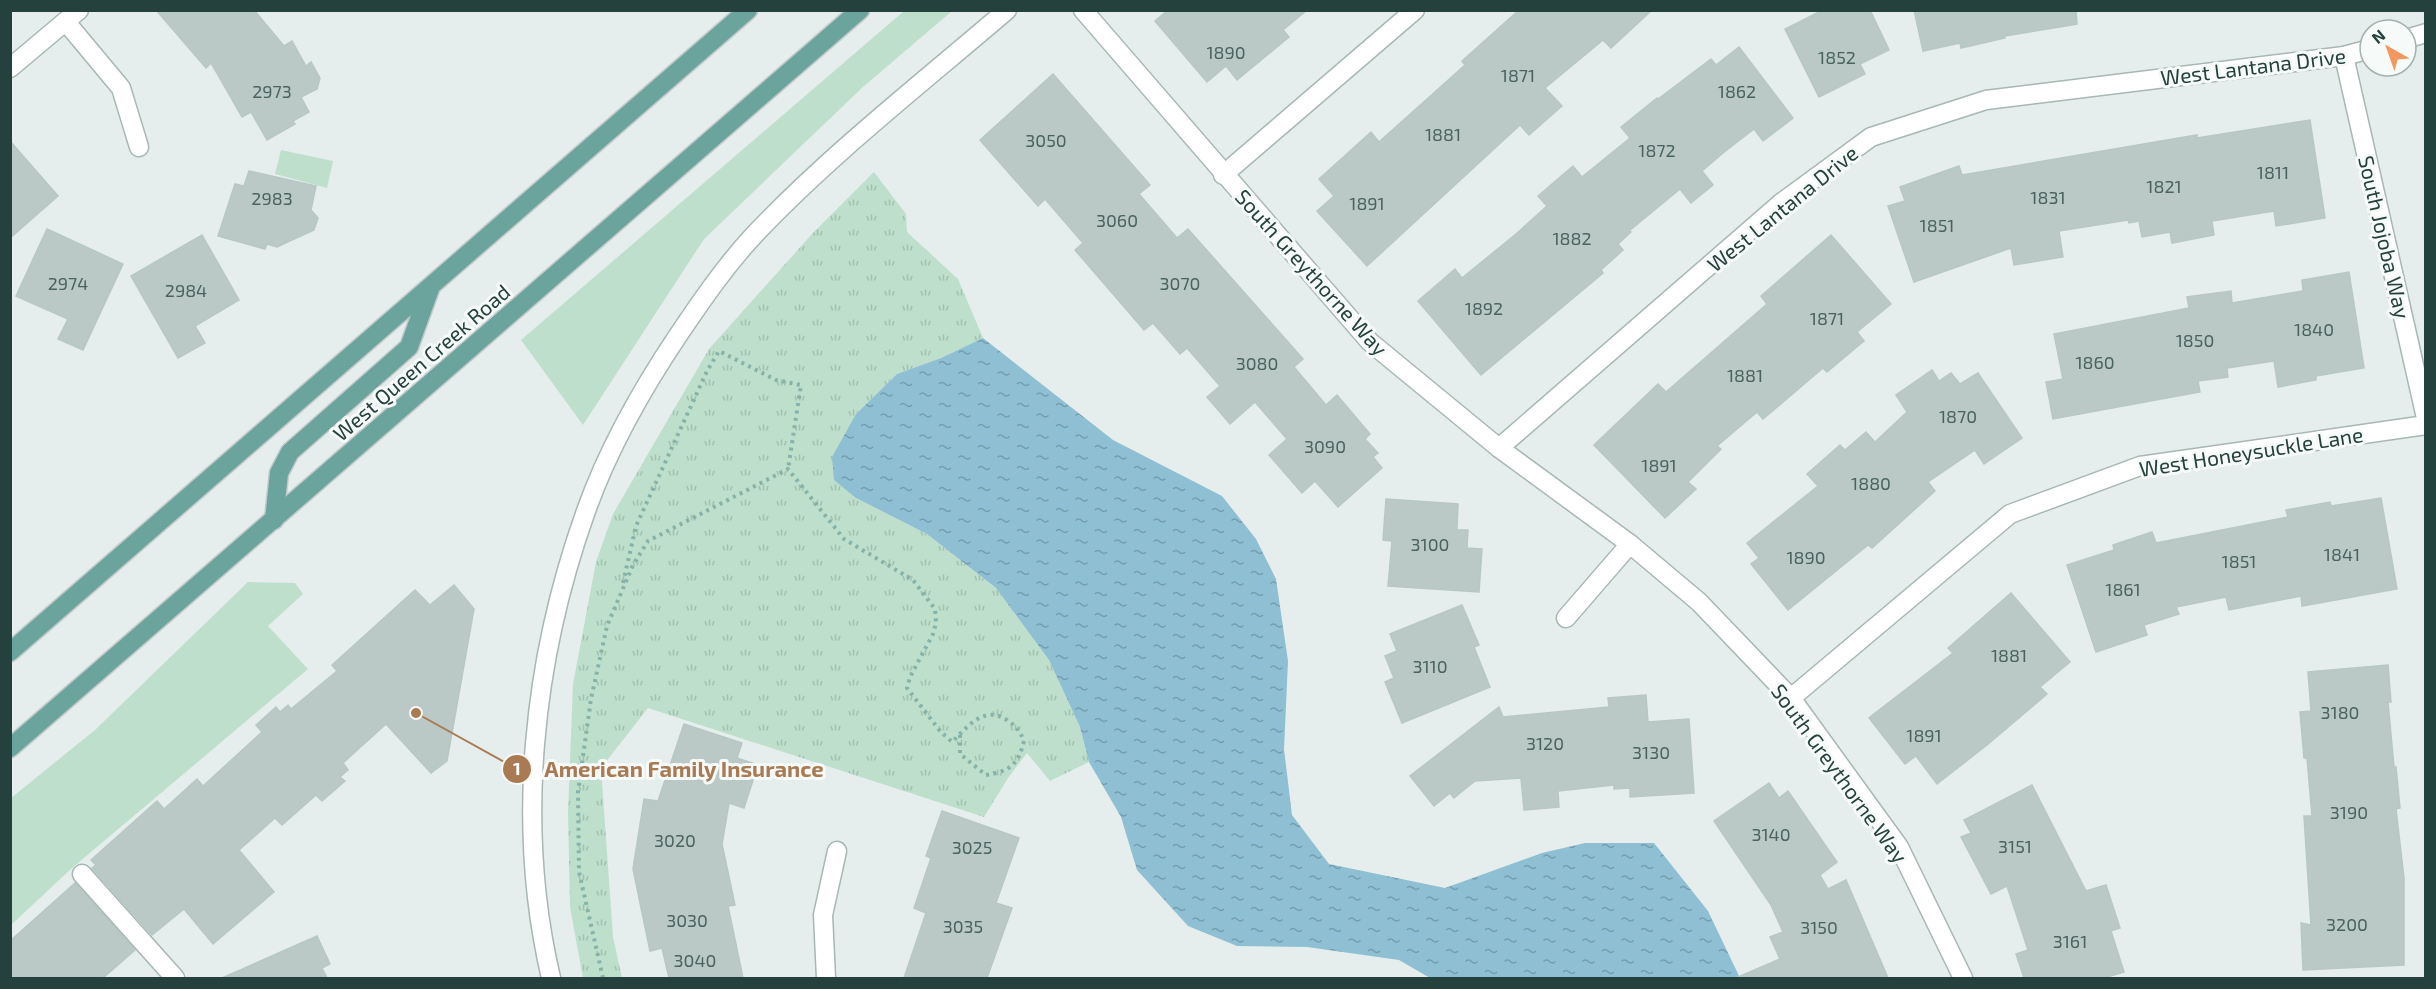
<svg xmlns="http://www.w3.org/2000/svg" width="2436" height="989" viewBox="0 0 2436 989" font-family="'Exo 2',sans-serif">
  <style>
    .grass { fill: #bedfcc }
    .park { fill: url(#park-tufts) }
    .water { fill: url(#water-ripples) }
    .building { fill: #bac9c5; stroke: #b7c8c4; stroke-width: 1.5 }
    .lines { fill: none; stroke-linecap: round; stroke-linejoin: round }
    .minor-casing { stroke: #a7b7b4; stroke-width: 21 }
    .major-casing { stroke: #c2cac9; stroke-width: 21 }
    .path { stroke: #86b2aa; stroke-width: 4; stroke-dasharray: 3 4.5; stroke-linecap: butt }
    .minor { stroke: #fff; stroke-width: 18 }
    .major { stroke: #6aa49d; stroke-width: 18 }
    .labels { text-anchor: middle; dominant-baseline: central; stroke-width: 6; stroke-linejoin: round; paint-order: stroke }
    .number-label { font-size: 18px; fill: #4a635f }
    .street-label { font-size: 21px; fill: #24413d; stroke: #f6faf9 }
    .leader { fill: none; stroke: #aa7a53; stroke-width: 2 }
    .callout-dot { fill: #aa7a53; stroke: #f6faf9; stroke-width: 2 }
    .mark-label { font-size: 18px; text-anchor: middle; font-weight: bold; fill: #fff }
    .callout-label { font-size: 22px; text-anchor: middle; font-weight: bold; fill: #aa7a53; stroke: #f6faf9; stroke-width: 6; stroke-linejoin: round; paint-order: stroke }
  </style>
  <defs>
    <pattern id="park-tufts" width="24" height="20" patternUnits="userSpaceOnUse" patternTransform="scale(1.5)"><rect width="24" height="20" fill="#bedfcc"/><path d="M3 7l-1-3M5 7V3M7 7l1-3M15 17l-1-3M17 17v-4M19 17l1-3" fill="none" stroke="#a3c1b0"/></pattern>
    <pattern id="water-ripples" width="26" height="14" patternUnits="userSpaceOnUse" patternTransform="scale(1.5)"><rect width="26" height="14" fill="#8ebfd3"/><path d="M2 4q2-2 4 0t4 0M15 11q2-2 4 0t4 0" fill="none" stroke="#749dac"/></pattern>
  </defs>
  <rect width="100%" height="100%" fill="#e5eeec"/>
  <!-- grass -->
  <g class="grass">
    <path d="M904,11H952L863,87L704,239L583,425L521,340Z"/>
    <path d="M281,150L333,161L327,188L275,174Z"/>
    <path d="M248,582L295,583L303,594L268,626L308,669L72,868L11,925V798L95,730Z"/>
  </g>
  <!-- park -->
  <path class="park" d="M874,172L906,214L907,232L958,279L983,338L941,358L897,374L856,414V498L927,534L996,588L1049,660L1080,727L1089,762L1050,781L1027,753L1008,778L984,817L648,708L601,768L613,937L622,978H583L570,907L568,813L573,684L596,562L613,514L709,349L812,234Z"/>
  <!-- water -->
  <path class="water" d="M983,338L1113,440L1222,496L1256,539L1276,579L1288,661L1284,749L1292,815L1329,864L1445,888L1542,853L1585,843H1654L1708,911L1740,978H1430L1399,960L1307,947L1237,946L1188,926L1137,870L1121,817L1089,762L1080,727L1049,660L996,588L927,534L856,498L834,480L832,457L856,414L897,374L941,358Z"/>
  <!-- building -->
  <g class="building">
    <path d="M156,10H254L284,46L292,41L306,66L311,62L320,78L317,89L301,97L309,112L293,121L295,124L267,140L251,112L242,117L211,63L206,68Z"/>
    <path d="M1168,10H1307L1283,30L1289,37L1237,80L1226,66L1207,82L1155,21Z"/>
    <path d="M1519,10H1652L1611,48L1603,40L1545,88L1562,106L1529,135L1520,125L1367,266L1317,211L1334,196L1319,179L1371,132L1379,142L1465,65L1462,61Z"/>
    <path d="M1823,10H1870L1889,50L1860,64L1865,74L1819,97L1785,29Z"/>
    <path d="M1914,10H2076L2077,24L2005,36V38L1961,48L1960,43L1923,51Z"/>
    <path d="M1739,47L1793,118L1763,141L1754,129L1723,153L1702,171L1713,185L1691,203L1680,189L1629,231L1631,232L1618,244L1623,250L1601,270L1603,273L1481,375L1418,301L1455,269L1462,278L1516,234L1547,206L1538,196L1573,166L1582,177L1630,138L1621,127L1657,98L1658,99L1711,59L1716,65Z"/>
    <path d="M1053,74L1150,185L1139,194L1177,238L1188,229L1303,359L1294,367L1326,405L1337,395L1370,434L1365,439L1378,453L1373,457L1382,468L1338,507L1315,481L1302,493L1269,455L1287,439L1255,402L1230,424L1207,397L1220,386L1187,348L1180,354L1153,323L1144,330L1075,250L1083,243L1045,199L1038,206L980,140Z"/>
    <path d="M2310,120L2325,218L2276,226L2274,211L2212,221L2214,235L2172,243L2170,232L2142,237L2139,221L2129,223L2128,220L2059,231L2063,257L2014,265L2011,248L1914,282L1888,206L1905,201L1900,187L1959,166L1962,175L2197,135V138Z"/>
    <path d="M10,141L58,196L10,238Z"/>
    <path d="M249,171L316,186L311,210L318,218L314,230L277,247L267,244L265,249L218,236L235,184L244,186Z"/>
    <path d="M47,229L123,264L83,350L58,339L68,319L16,296Z"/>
    <path d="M202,235L239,300L195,326L205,343L178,358L131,276Z"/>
    <path d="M1831,235L1891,304L1857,332L1864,341L1827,372L1823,368L1763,419L1757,412L1717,446L1721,449L1688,482L1696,489L1665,518L1594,445L1658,384L1666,392L1767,304L1761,296Z"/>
    <path d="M2349,272L2364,368L2316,376V380L2278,387L2274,361L2227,368L2228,377L2198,381L2200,392L2053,419L2046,382L2063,379L2054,334L2189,308L2187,297L2231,291L2232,303L2303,291L2302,280Z"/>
    <path d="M1932,370L1939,381L1951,373L1960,384L1978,373L2022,438L1984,464L1975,450L1928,482L1935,491L1872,548L1868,545L1788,610L1751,564L1759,558L1747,543L1818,486L1807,474L1840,445L1845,450L1866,432L1875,442L1907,412L1896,395Z"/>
    <path d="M2381,498L2397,589L2302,606L2301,596L2229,610L2226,597L2176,607L2179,614L2144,625L2147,635L2096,652L2067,565L2114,550L2113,545L2152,532L2156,543L2288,517L2286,510L2330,502L2331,506Z"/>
    <path d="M1386,499L1458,504L1457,530H1468L1467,548L1482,549L1479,592L1388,586L1392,541L1383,540Z"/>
    <path d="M454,585L474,609L447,761L431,773L386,724L343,763L348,770L340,777L345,781L322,801L316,795L282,825L275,818L239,850L274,892L213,944L184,909L152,935L92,868L96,865L91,860L157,801L164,809L197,779L203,786L262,732L256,725L276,707L280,712L288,705L291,709L337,671L332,665L415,590L430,605Z"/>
    <path d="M2011,593L2070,662L2040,687L2047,694L1987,745L1937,784L1916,756L1905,764L1869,718L1953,653L1948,648Z"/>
    <path d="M1462,605L1479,645L1474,647L1490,687L1402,723L1385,682L1394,678L1385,656L1397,651L1390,634Z"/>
    <path d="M2388,665L2391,702H2388L2394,767H2396L2400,808L2396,809L2404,878V965L2303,970L2301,923L2311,925L2304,816H2312L2307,758H2304L2300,712L2311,711L2308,672Z"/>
    <path d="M1646,695L1648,722L1689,719L1694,793L1630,797V788L1614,789V785L1558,791L1559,807L1524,810L1521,778L1475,781L1454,798L1450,793L1434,806L1410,776L1499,707L1503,717L1609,707L1608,698Z"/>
    <path d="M684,724L742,743L737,758L758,765L744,808L729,803L722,844L735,905L728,906L743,978H669L662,948L650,951L633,869L644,799L658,801Z"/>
    <path d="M1769,783L1779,798L1788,791L1837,862L1820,875L1828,889L1846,880L1888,978H1736L1780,959L1770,937L1783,932L1771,905L1714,821Z"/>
    <path d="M2032,785L2086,891L2106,885L2120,928L2111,931L2124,972L2104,978H2024L2016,954L2028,950L2007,886L1991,894L1961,837L1971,833L1964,820Z"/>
    <path d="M942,811L1019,838L996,903L1012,908L987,978H904L926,913L914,908L931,858L926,856Z"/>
    <path d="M75,883L135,950L103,978H10V941Z"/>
    <path d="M317,936L330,964L322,968L327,978H222Z"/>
  </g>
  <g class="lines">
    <!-- minor casing -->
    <g class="minor-casing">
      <g id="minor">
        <path d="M1083,10L1370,342L1499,448L1630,544L1699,602L1791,698L1899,847L1963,978"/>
        <path d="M66,22L121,88L139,147"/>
        <path d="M2406,39L2426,33"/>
        <path d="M2344,56L2426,418"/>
        <path d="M10,68L79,10"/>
        <path d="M1223,175L1415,10"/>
        <path d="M1499,448L1781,203L1871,137L1986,100L2344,56L2370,49"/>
        <path d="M1566,618L1630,544"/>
        <path d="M1791,698L2010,514L2140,466L2426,425"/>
        <path d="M82,874L175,978"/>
        <path d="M551,978C515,825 533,659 586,511C608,449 642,389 679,334C702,300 726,265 755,234C832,153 922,83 1007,10"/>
        <path d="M826,978L823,915L837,851"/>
      </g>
    </g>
    <!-- major casing -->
    <g class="major-casing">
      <g id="major">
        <path d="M274,520L279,473L290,452L409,347L430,289"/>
        <path d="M10,652L748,10"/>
        <path d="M10,748L860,10"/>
      </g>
    </g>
    <!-- path -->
    <g class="path">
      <path d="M623,583L636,526L707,371L719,351L776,380L801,385L788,469"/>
      <path d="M603,978L579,872L578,792L591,699L607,626L633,565L648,541L788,469L844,539L913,580L935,609L936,623L933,634L910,677L907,688L940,731L952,742C968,726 984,705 1007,720C1016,726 1020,731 1024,741C1018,765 1010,771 986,775L960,754V734"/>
    </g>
    <!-- minor -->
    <use href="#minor" class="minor"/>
    <!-- major -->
    <use href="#major" class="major"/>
  </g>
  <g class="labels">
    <!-- number labels -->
    <g class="number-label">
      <text x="1226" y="52">1890</text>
      <text x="1837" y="57">1852</text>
      <text x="1518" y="75">1871</text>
      <text x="272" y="91">2973</text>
      <text x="1737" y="91">1862</text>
      <text x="1443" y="134">1881</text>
      <text x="1046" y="140">3050</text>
      <text x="1657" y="150">1872</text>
      <text x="2273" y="172">1811</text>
      <text x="2164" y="186">1821</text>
      <text x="2048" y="197">1831</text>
      <text x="272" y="198">2983</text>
      <text x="1367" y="203">1891</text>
      <text x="1117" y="220">3060</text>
      <text x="1937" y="225">1851</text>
      <text x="1572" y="238">1882</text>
      <text x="68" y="283">2974</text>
      <text x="1180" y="283">3070</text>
      <text x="186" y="290">2984</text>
      <text x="1484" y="308">1892</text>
      <text x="1827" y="318">1871</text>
      <text x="2314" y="329">1840</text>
      <text x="2195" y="340">1850</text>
      <text x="2095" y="362">1860</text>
      <text x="1257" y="363">3080</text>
      <text x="1745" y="375">1881</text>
      <text x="1958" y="416">1870</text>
      <text x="1325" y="446">3090</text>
      <text x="1659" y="465">1891</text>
      <text x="1871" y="483">1880</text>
      <text x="1430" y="544">3100</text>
      <text x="2342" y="554">1841</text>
      <text x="1806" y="557">1890</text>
      <text x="2239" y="561">1851</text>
      <text x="2123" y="589">1861</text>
      <text x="2009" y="655">1881</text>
      <text x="1430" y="666">3110</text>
      <text x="2340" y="712">3180</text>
      <text x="1924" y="735">1891</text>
      <text x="1545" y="743">3120</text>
      <text x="1651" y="752">3130</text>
      <text x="2349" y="812">3190</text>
      <text x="1771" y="834">3140</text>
      <text x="675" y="840">3020</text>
      <text x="2015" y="846">3151</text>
      <text x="972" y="847">3025</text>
      <text x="687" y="920">3030</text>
      <text x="2347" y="924">3200</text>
      <text x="963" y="926">3035</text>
      <text x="1819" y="927">3150</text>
      <text x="2070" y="941">3161</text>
      <text x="695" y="960">3040</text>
    </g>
    <!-- street labels -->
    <g class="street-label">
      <text transform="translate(2253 66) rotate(-7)">West Lantana Drive</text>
      <text transform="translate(1782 208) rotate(-39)">West Lantana Drive</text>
      <text transform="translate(2385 237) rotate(77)">South Jojoba Way</text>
      <text transform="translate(1312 272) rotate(48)">South Greythorne Way</text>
      <text transform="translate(421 362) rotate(-41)">West Queen Creek Road</text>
      <text transform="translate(2251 451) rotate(-9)">West Honeysuckle Lane</text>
      <text transform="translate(1840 773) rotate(54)">South Greythorne Way</text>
    </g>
  </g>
  <!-- callouts -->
  <path class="leader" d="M416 713L517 769"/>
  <g class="callout-dot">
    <circle cx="416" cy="713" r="6"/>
    <circle cx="517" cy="769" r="15"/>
  </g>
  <g class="mark-label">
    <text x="517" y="775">1</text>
  </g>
  <g class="callout-label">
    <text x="684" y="777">American Family Insurance</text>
  </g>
  <!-- border -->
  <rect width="2436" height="989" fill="none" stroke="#24413d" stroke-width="24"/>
  <!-- north arrow -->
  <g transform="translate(2388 48) rotate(320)"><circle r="28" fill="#f6faf9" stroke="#a2b0ae" stroke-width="1.5"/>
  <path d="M0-4.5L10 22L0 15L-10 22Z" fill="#f2985f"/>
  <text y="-9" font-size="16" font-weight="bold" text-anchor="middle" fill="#24413d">N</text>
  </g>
</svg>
